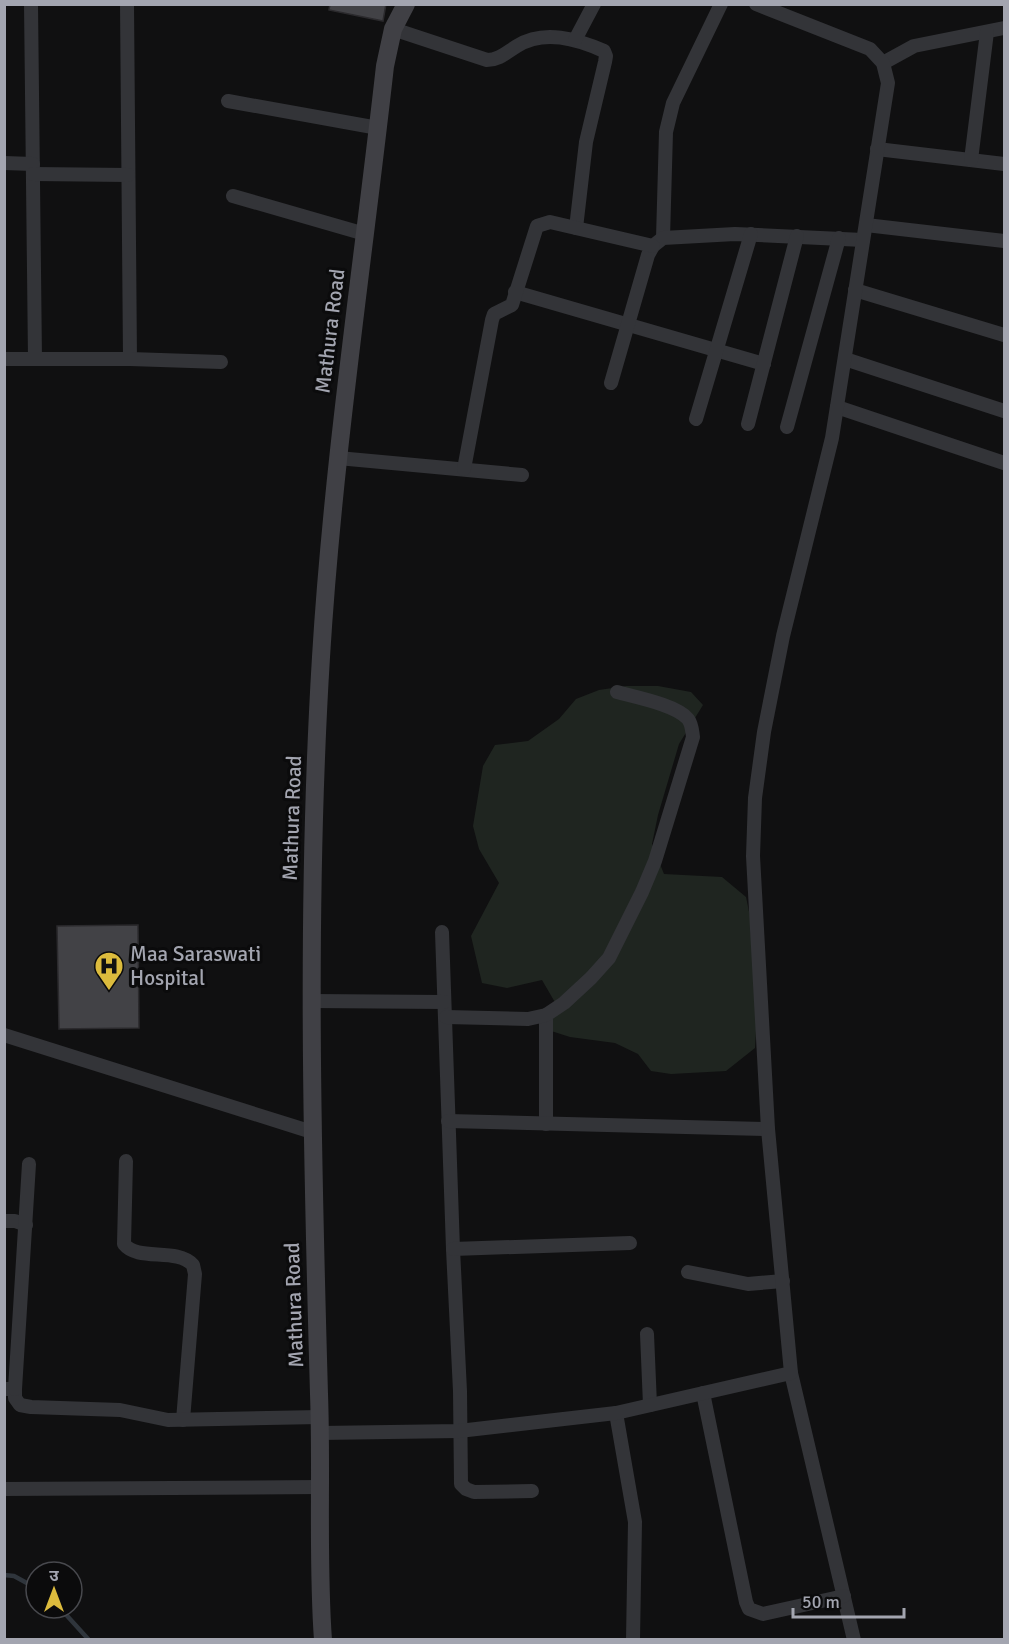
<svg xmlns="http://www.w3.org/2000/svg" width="1009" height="1644" viewBox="0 0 1009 1644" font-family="Signika,'Noto Sans Devanagari',sans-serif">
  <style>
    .green { fill: #1f2520 }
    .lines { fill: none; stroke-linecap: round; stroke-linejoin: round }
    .stream { stroke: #2f353c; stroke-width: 4.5 }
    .building { fill: #424246; stroke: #2b2a2d; stroke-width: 1.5 }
    .street { stroke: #333438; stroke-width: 14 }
    .secondary { stroke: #404045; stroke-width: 18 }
    .labels { text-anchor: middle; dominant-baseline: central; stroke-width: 6; stroke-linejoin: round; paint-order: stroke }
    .street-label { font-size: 21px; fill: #a3a5b0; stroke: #0b0b0c }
    .poi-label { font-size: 21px; fill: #a3a5b0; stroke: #0b0b0c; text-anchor: start }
  </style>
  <rect width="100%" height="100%" fill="#101011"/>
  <!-- green -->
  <path class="green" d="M626,686H658L691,692L703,705L679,744L658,815L652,844L664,874L722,877L746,897L760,965L755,1048L726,1071L671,1074L651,1071L638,1054L615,1043L570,1037L548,1030L556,1004L542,980L507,988L482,983L471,936L499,883L479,849L473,826L483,766L495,745L528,741L559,719L576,699L599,690Z"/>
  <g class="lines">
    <!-- stream -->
    <g class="stream">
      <path d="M4,1575L14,1576L36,1588"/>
      <path d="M60,1608L89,1640"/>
    </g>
  </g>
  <!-- building -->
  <g class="building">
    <path d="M330,4H386L383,21L329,10Z"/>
    <path d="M138,925L139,1028L59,1029L57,926Z"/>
  </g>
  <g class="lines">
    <!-- street -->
    <g class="street">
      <path d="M31,4L35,359"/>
      <path d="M127,4L130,359"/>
      <path d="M393,29L487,60C499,60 507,52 517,46C544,29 577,39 604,51L606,56L605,62L586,142L576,228"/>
      <path d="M575,40L594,4"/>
      <path d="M883,63L914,46L1004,28"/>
      <path d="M228,101L378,128"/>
      <path d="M877,149L1004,164"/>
      <path d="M971,160L987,32"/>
      <path d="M4,163L33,164"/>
      <path d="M33,174L128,175"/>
      <path d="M233,196L365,234"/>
      <path d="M866,225L1004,241"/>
      <path d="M663,238L666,132L673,103L721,4"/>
      <path d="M855,290L1004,335"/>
      <path d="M515,292L764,364"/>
      <path d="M4,359H130L221,362"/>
      <path d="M845,359L1004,411"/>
      <path d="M611,383L648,255L653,246L663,238L735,234L863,240"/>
      <path d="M837,407L1004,463"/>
      <path d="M696,419L751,234"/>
      <path d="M748,424L797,236"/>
      <path d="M787,427L839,238"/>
      <path d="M338,458L522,475"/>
      <path d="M464,469L492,320L494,314L512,305L537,226L550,222L653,246"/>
      <path d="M442,932L453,1249L460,1391L461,1484L466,1489L474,1492L532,1491"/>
      <path d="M312,1001L444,1002"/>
      <path d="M546,1015V1124"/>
      <path d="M446,1017L528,1019L546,1015L564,1003L591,978L609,958L642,892L655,861L693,737C692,730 692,724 688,719C677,705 635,697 617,692"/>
      <path d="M4,1035L312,1132"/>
      <path d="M448,1121L768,1129"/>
      <path d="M126,1161L124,1244C138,1262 176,1247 193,1265L195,1274L183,1420"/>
      <path d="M4,1221H15L26,1225"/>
      <path d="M453,1249L630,1243"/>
      <path d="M688,1272L748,1284L783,1281"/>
      <path d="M647,1334L650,1405"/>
      <path d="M791,1373L854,1640"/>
      <path d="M4,1389H15V1398L20,1405L31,1407L120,1410L168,1420L320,1417"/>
      <path d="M15,1389L29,1164"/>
      <path d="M703,1393L746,1602L749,1609L763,1614L844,1596"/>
      <path d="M616,1413L635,1522L633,1640"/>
      <path d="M320,1433L459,1431L616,1413L791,1373L768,1129L753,856L755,798L764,732L783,636L832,438L888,83L883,63L870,49L756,4"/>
      <path d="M4,1489L320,1487"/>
    </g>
    <!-- secondary -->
    <path class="secondary" d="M323,1640C317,1558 322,1476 319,1394C312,1148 306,902 321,657C333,459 363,263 385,66L393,29L406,4"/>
  </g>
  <!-- icons -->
  <defs>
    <g id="hospital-pin" transform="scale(1.5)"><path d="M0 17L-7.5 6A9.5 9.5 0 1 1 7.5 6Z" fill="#dcbb3d" stroke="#0b0b0c"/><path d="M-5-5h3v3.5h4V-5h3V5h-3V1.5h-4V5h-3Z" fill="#111"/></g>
  </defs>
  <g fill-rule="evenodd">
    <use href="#hospital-pin" x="109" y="966"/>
  </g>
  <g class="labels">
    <!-- street labels -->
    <g class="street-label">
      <text transform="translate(330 331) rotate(-83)">Mathura Road</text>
      <text transform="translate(292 818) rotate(-88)">Mathura Road</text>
      <text transform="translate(294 1305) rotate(-92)">Mathura Road</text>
    </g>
    <!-- poi labels -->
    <g class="poi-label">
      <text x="130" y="954">Maa Saraswati<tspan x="130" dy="24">Hospital</tspan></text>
    </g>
  </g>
  <!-- border -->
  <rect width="1009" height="1644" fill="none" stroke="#a3a5b0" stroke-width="12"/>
  <!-- north arrow -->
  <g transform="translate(54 1590)"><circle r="28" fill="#0b0b0c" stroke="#48494e" stroke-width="1.5"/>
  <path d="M0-4.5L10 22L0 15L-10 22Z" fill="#dcbb3d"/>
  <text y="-9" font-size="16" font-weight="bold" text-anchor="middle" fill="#a3a5b0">उ</text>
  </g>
  <!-- scale -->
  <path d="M793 1608v9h111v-9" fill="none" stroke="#a3a5b0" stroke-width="3"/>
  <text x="802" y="1608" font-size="18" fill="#a3a5b0" stroke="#0b0b0c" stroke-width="4.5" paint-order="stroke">50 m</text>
</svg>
